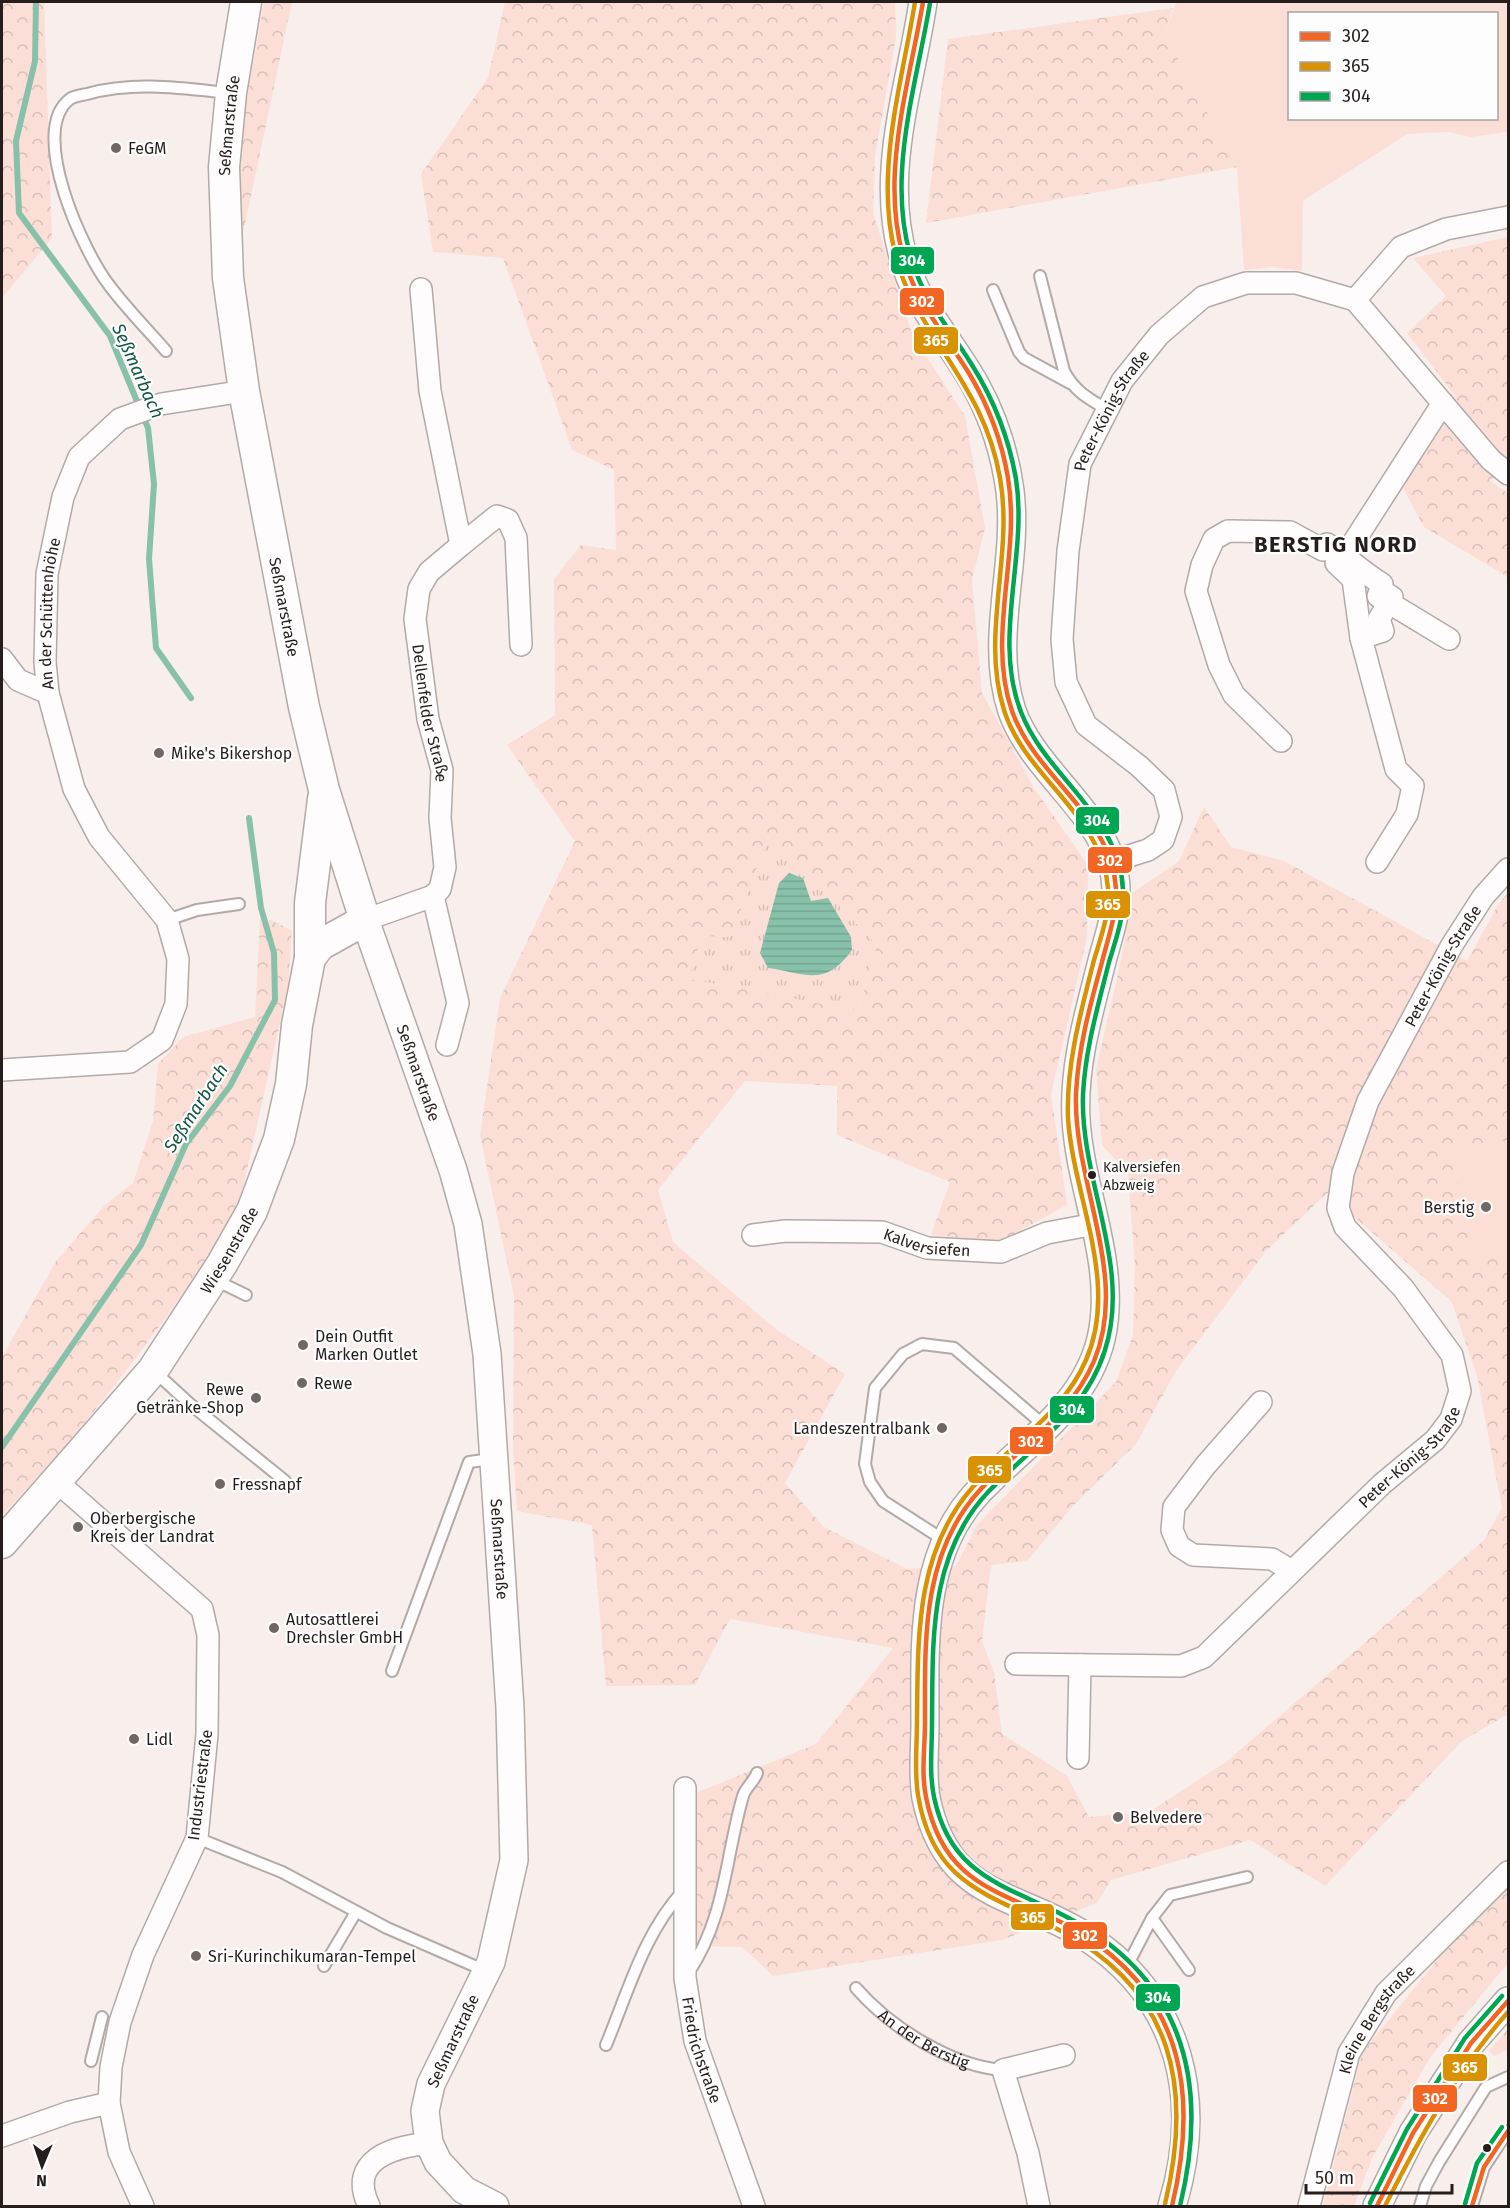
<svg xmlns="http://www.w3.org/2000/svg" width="1510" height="2208" viewBox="0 0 1510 2208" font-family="'Fira Sans',sans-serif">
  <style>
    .grass { fill: url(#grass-tufts) }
    .forest { fill: url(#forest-crowns); fill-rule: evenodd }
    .park { fill: #fbdfd7; fill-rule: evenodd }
    .water { fill: url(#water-rules) }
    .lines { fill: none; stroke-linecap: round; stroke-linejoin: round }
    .stream { stroke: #87c1aa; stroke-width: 6 }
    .service-casing { stroke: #b2aaa8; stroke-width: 14 }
    .minor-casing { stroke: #b2aaa8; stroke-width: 24 }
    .tertiary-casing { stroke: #b2aaa8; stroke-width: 30 }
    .secondary-casing { stroke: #b2aaa8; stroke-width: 33 }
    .service { stroke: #fefcfc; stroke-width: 10 }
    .minor { stroke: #fefcfc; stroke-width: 21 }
    .tertiary { stroke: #fefcfc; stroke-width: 27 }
    .secondary { stroke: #fefcfc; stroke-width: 30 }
    .bus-1-casing { stroke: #fdfdfd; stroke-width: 9 }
    .bus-2-casing { stroke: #fdfdfd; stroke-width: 9 }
    .bus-3-casing { stroke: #fdfdfd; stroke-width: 9 }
    .bus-1 { stroke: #f26522; stroke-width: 4.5 }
    .bus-2 { stroke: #d89204; stroke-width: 4.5 }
    .bus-3 { stroke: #00a651; stroke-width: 4.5 }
    .poi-dot { fill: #706764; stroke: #fdfdfd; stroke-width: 2 }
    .bus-dot { fill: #261e1c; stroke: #fdfdfd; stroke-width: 2 }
    .labels { text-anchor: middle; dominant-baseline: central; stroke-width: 4.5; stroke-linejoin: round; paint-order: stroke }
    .bus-label { font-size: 14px; fill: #261e1c; stroke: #fdfdfd; text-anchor: start }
    .street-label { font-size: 16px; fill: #261e1c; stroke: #fdfdfd }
    .poi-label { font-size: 16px; fill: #261e1c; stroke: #fdfdfd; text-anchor: start }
    .water-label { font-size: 18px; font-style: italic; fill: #105741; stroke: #fdfdfd }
    .district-label { font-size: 22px; font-weight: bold; letter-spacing: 1.5px; fill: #261e1c; stroke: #fdfdfd }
    .line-badge { stroke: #fdfdfd; stroke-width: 2 }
    .badge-label { font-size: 16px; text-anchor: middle; font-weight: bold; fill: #fff }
  </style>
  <defs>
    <pattern id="grass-tufts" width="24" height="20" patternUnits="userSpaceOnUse" patternTransform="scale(1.5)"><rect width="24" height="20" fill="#fbdfd7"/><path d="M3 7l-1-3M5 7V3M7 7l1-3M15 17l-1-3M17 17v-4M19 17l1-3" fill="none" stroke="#d7bfb8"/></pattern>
    <pattern id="forest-crowns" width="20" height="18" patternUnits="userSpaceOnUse" patternTransform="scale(1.5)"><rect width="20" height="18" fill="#fbdfd7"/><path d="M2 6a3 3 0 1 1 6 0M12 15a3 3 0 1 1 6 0" fill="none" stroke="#d7bfb8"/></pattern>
    <pattern id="water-rules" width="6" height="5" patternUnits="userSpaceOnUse" patternTransform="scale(1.5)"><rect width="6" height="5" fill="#87c1aa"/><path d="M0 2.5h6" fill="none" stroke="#74a592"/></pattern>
  </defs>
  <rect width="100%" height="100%" fill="#f8eeeb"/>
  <!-- grass -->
  <g class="grass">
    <path d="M770,833L877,945L858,1011L688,979L702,936L730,937Z"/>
    <path d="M1508,2029V2050L1494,2056L1489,2051Z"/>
  </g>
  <!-- forest -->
  <g class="forest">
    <path d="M2,2H44L52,238L2,298Z"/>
    <path d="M264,2H292L242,238L239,143Z"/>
    <path d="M505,2H895L896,37L875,156L873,213L912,334L965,416L985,528L972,580L982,693L1034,788L1088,865L1087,937L1051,1094L1067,1205L1001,1241L931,1235L950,1182L837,1135V1086L745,1081L658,1190L673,1242L777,1330L845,1374L785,1483L824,1527L907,1569L956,1566L977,1525L1116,1382L1133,1335L1135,1265L1128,1174L1102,1145L1096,1070L1122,956L1132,893L1179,861L1204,807L1231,847L1284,861L1467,961L1498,905L1508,893V1714L1462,1741L1325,1886L1250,1840L1111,1880L1097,1903L1002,1940L773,1976L742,1947L693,1946L696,1793L816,1744L893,1648L730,1619L695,1685L606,1686L592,1525L517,1511L513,1451L514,1296L480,1135L500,998L575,841L507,745L555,715L554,579L581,545L616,550L614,470L572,450L503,258L433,252L421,174L488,78ZM770,834L877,945L858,1011L689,979L702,936L730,937ZM1327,1193L1452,1302L1477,1376L1502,1508L1484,1540L1226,1762L1149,1812L1089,1817L1067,1776L1002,1734L994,1672L982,1641L991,1565L1027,1561L1072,1507L1136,1444L1176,1371L1266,1251Z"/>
    <path d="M1173,8L1165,34L1237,167L926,223L948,39Z"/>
    <path d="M1508,237V458L1490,481L1508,493V577L1424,527L1402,486L1456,397L1407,333L1446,296L1413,258Z"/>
    <path d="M260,919L271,920L292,931L288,987L238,1210L230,1227C160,1328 88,1427 2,1515V1357L56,1261L105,1205L133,1183L153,1121L158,1064L183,1037L255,1017Z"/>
    <path d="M1508,1887V1963L1431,2056L1372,2158L1354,2206H1323L1362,2053L1441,1955Z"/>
  </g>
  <!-- park -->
  <g class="park">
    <path d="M1176,2H1508V132L1470,137L1449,132L1407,134L1303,201L1302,271L1272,267L1244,270L1237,167L1165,34ZM1290,14H1496V118H1290Z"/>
    <path d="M1504,1141L1508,1165V1250L1473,1257L1451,1152Z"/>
  </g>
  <!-- water -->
  <path class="water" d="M789,873L803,878L811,901L828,898L851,937L852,950C825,987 808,974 768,968L760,953L779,883Z"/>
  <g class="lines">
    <!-- stream -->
    <g class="stream">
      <path d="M36,2L35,61L16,141L19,213L110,336L148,428L154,484L149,559L156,648L191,698"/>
      <path d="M2,1447L141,1245L186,1144L230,1086L275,1000L274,953L261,908L249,818"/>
    </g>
    <!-- service casing -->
    <g class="service-casing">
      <g id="service">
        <path d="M1040,276L1064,371C1074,391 1089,399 1108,410"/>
        <path d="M993,290L1019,352L1024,358L1070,383"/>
        <path d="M166,351C147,329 126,308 109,285C84,253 27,131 70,99C74,96 82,95 87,94C134,81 181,88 228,93"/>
        <path d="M167,920L197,910L239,904"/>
        <path d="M215,1280L246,1295"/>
        <path d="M154,1371L190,1404L285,1481"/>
        <path d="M947,1542L883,1501L870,1482L865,1464L875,1388L903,1354L922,1344L954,1348L1046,1427"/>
        <path d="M392,1671L469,1462L492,1459"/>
        <path d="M197,1838L282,1872L387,1928L486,1971"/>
        <path d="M1152,1918L1170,1895L1247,1877"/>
        <path d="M324,1966L356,1912"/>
        <path d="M1126,1968L1152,1918L1189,1970"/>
        <path d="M689,1972C726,1916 725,1858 743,1796C745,1788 754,1782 757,1773"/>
        <path id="s1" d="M856,1988C890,2027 951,2066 1003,2070"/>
        <path d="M606,2045C628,1992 644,1933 683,1891"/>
        <path d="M91,2061L102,2017"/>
        <path d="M1420,2206L1426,2186L1439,2162L1486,2087L1508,2077"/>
        <path d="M1472,2206L1484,2167L1508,2131"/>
      </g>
    </g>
    <!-- minor casing -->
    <g class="minor-casing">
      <g id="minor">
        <path id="s2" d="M421,289L430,391L461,545L429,572L419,589L415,619L428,719L442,770L440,818L445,867L440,889L433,896"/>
        <path d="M1355,300L1401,247L1446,229L1508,217"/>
        <path d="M461,545L497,516L508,520L516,538L521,645"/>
        <path d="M1336,563L1353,579L1361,638"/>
        <path d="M1339,565L1443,403"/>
        <path d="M1378,596L1449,639"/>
        <path d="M2,659L18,680L48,693"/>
        <path d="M1281,741L1234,695L1219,665L1196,591L1202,565L1214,539L1228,531L1290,532L1323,550L1327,544C1346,556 1362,572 1382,584L1380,590L1392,597L1379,619L1383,631L1361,638L1396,769L1413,786L1407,814L1377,862"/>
        <path id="s3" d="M1113,861L1148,850L1163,840L1171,817L1164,790L1139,766L1086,725L1066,682L1062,639L1068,551L1080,464L1122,381L1159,335L1203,297L1246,283H1296L1355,300L1491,460L1508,474"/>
        <path d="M365,920L433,896L458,1003L447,1045"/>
        <path id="s4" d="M2,1070L130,1062L162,1040L176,1004L178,959L167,920L99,837L74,789L48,693L45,662L47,574L63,497L79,457L120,419L161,404L244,391"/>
        <path id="s5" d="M753,1235L785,1231L882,1232L927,1248L1001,1252L1047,1233L1095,1224"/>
        <path d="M1261,1402L1205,1466L1174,1507L1172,1530L1179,1546L1193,1555L1272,1559L1292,1571"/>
        <path d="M56,1481L202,1609L208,1635L207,1734L197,1838L143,1955L120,2022L111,2067L109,2103L119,2152L143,2206"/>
        <path id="s6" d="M1016,1664L1181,1666L1204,1657L1382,1484L1435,1440L1451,1419L1460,1391L1452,1355L1403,1288L1345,1227L1338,1208L1343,1173L1368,1101L1452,945L1483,897L1508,869"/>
        <path d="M1078,1758L1080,1665"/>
        <path id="s7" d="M685,1788V1978L695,2041L754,2206"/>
        <path d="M2,2136L70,2112L109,2103"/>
        <path d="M369,2206C347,2160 392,2147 429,2143"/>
        <path d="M1039,2206L1028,2153L1003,2070L1064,2055"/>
        <path id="s8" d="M1309,2206L1349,2053L1386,1993L1508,1872"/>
      </g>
    </g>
    <!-- tertiary casing -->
    <g class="tertiary-casing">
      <g id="tertiary">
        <path d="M923,2C910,90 876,180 907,269C922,312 954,346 976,386C994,419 1005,453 1010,491C1019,564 988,639 1012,711C1035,776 1115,820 1116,889C1117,914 1108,938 1102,961C1089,1013 1073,1065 1076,1119C1080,1192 1118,1265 1101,1339C1085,1406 1024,1444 979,1491C919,1554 925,1643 925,1724C925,1748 922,1775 926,1798C947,1899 1013,1891 1085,1936C1182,1998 1204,2101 1172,2206"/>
        <path id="s9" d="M365,920L453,1170L468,1224L487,1354L510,1708L514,1860L491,1962L431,2084L425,2111L429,2143L438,2162L464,2190L495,2206"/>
        <path d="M1377,2206L1413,2133L1471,2043L1508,2001"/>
      </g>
    </g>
    <!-- secondary casing -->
    <g class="secondary-casing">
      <g id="secondary">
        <path d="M310,958V903L323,799"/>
        <path id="s10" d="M2,1543L153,1370L222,1264L252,1211L279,1139L291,1084L297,1025L310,958L320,945L365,920L324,790L304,707L244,391L228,278L224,167L231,93L246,2"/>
      </g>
    </g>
    <!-- service -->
    <use href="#service" class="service"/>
    <!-- minor -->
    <use href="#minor" class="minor"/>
    <!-- tertiary -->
    <use href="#tertiary" class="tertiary"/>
    <!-- secondary -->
    <use href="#secondary" class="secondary"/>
    <!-- bus-1 casing -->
    <g class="bus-1-casing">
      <g id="bus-1">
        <path d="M923,2C907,96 871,201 917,292C932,321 953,347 970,375C989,407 1002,442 1008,478C1021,555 986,636 1012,711C1035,777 1112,815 1116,889C1117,914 1108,938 1102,962C1090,1005 1078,1049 1076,1094C1073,1183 1130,1275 1094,1361C1071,1416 1019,1447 980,1490C921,1554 925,1641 925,1723C925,1747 921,1773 926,1797C945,1895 1014,1891 1084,1935C1185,2000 1198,2097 1172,2206"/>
        <path d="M1377,2206L1413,2133L1471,2043L1508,2001"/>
        <path d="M1472,2206L1484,2167L1508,2131"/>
      </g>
    </g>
    <!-- bus-2 casing -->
    <g class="bus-2-casing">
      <g id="bus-2">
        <path d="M915,2C899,100 863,208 914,303C948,365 987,404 1000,478C1014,555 980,634 1004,710C1025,777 1103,816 1108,888C1110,913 1101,937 1094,960C1081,1011 1066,1065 1068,1118C1073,1197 1120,1282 1086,1360C1063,1414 1010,1445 972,1488C915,1553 918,1639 917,1721C917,1746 914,1771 918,1795C933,1887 991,1894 1061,1931C1174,1991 1193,2088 1165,2204"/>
        <path d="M1385,2206C1420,2137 1457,2070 1508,2012"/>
      </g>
    </g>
    <!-- bus-3 casing -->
    <g class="bus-3-casing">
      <g id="bus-3">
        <path d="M930,3C915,93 880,194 920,282C934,312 955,337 972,365C994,400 1009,439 1016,479C1028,556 992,638 1021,712C1046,777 1120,815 1123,890C1125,915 1116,939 1109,962C1098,1006 1085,1050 1083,1095C1080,1181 1132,1266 1105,1350C1086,1412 1032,1447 989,1491C928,1555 933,1641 932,1723C932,1748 929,1773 934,1797C950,1874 1001,1884 1063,1915C1184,1977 1210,2082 1180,2206"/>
        <path d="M1370,2203L1407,2129L1465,2038L1502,1996"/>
        <path d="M1465,2204L1477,2163L1502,2127"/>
      </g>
    </g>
    <!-- bus-1 -->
    <use href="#bus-1" class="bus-1"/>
    <!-- bus-2 -->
    <use href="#bus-2" class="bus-2"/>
    <!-- bus-3 -->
    <use href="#bus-3" class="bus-3"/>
  </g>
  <!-- markers -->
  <g class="poi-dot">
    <circle cx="116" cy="148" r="6"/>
    <circle cx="159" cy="753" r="6"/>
    <circle cx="1486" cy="1207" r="6"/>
    <circle cx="303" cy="1345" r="6"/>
    <circle cx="302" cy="1383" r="6"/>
    <circle cx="256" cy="1398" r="6"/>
    <circle cx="942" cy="1428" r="6"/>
    <circle cx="220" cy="1484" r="6"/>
    <circle cx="78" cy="1527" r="6"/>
    <circle cx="274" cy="1628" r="6"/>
    <circle cx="134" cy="1739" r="6"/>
    <circle cx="1118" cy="1817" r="6"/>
    <circle cx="196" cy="1956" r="6"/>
  </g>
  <g class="bus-dot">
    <circle cx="1092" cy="1175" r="5"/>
    <circle cx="1487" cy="2148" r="5"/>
  </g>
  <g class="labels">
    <!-- bus labels -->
    <g class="bus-label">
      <text x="1103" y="1167">Kalversiefen<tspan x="1103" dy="18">Abzweig</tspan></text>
    </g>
    <!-- street labels -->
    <g class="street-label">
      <text stroke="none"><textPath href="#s10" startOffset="1556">Seßmarstraße</textPath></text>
      <text stroke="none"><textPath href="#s3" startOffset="537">Peter-König-Straße</textPath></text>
      <text transform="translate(284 607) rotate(79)">Seßmarstraße</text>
      <text stroke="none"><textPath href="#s4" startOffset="632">An der Schüttenhöhe</textPath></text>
      <text stroke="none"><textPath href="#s2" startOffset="447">Dellenfelder Straße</textPath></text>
      <text stroke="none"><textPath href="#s6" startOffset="1053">Peter-König-Straße</textPath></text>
      <text stroke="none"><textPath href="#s9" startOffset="162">Seßmarstraße</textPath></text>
      <text stroke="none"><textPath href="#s5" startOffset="176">Kalversiefen</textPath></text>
      <text stroke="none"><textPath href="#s10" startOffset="372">Wiesenstraße</textPath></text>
      <text stroke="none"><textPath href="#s6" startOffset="477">Peter-König-Straße</textPath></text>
      <text stroke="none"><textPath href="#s9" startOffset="648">Seßmarstraße</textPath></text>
      <text transform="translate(200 1785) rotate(-83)">Industriestraße</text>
      <text stroke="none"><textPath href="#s8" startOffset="201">Kleine Bergstraße</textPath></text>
      <text stroke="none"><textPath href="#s1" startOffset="86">An der Berstig</textPath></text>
      <text transform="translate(453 2041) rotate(-65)">Seßmarstraße</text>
      <text stroke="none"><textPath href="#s7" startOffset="264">Friedrichstraße</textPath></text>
    </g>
    <!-- poi labels -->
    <g class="poi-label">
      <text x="128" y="148">FeGM</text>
      <text x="171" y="753">Mike's Bikershop</text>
      <text x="1474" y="1207" text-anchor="end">Berstig</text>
      <text x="315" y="1336">Dein Outfit<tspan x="315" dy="18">Marken Outlet</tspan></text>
      <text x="314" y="1383">Rewe</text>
      <text x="244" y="1389" text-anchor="end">Rewe<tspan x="244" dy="18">Getränke-Shop</tspan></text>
      <text x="930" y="1428" text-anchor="end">Landeszentralbank</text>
      <text x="232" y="1484">Fressnapf</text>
      <text x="90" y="1518">Oberbergische<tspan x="90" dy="18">Kreis der Landrat</tspan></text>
      <text x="286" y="1619">Autosattlerei<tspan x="286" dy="18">Drechsler GmbH</tspan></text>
      <text x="146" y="1739">Lidl</text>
      <text x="1130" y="1817">Belvedere</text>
      <text x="208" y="1956">Sri-Kurinchikumaran-Tempel</text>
    </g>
    <!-- water labels -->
    <g class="water-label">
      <text transform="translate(138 371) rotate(66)">Seßmarbach</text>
      <text transform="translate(196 1108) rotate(-57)">Seßmarbach</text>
    </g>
    <!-- district labels -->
    <g class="district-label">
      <text x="1336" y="544">BERSTIG NORD</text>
    </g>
  </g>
  <g class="line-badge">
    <rect x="890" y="246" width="45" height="29" rx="6" fill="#00a651"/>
    <rect x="899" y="287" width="46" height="29" rx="6" fill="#f26522"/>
    <rect x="913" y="326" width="46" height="29" rx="6" fill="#d89204"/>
    <rect x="1075" y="806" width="45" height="29" rx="6" fill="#00a651"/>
    <rect x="1087" y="846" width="46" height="28" rx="6" fill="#f26522"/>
    <rect x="1085" y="890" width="46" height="29" rx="6" fill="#d89204"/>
    <rect x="1049" y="1395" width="46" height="29" rx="6" fill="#00a651"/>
    <rect x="1009" y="1426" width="45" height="29" rx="6" fill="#f26522"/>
    <rect x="967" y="1455" width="45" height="29" rx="6" fill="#d89204"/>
    <rect x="1010" y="1903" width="45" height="28" rx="6" fill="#d89204"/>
    <rect x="1062" y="1921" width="46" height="29" rx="6" fill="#f26522"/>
    <rect x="1135" y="1983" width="46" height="29" rx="6" fill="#00a651"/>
    <rect x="1442" y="2053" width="46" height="29" rx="6" fill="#d89204"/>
    <rect x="1412" y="2084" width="46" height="29" rx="6" fill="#f26522"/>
  </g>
  <g class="badge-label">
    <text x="912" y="266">304</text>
    <text x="922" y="307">302</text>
    <text x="936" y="346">365</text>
    <text x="1097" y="826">304</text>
    <text x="1110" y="866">302</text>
    <text x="1108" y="910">365</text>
    <text x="1072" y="1415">304</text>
    <text x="1031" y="1447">302</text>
    <text x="990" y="1476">365</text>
    <text x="1033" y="1923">365</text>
    <text x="1085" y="1941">302</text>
    <text x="1158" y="2003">304</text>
    <text x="1465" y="2073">365</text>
    <text x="1435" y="2104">302</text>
  </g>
  <!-- border -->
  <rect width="1510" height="2208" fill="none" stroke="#261e1c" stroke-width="6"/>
  <!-- legend -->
  <rect x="1288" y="12" width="210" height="108" fill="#fdfdfd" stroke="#a7a4a3" stroke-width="1.5"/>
  <rect x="1300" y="32" width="30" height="9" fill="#f26522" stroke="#a7a4a3" stroke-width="1.5"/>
  <text x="1342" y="42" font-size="18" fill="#261e1c">302</text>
  <rect x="1300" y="62" width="30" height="9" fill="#d89204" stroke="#a7a4a3" stroke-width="1.5"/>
  <text x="1342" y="72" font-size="18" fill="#261e1c">365</text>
  <rect x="1300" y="92" width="30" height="9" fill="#00a651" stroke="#a7a4a3" stroke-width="1.5"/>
  <text x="1342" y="102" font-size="18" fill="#261e1c">304</text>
  <!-- north arrow -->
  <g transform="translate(42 2166) rotate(182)" stroke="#fdfdfd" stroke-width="4.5" paint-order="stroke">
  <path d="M0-4.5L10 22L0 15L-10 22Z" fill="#261e1c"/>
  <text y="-9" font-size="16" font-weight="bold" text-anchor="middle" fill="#261e1c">N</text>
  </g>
  <!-- scale -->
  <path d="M1306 2184v9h146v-9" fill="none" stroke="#261e1c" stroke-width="3"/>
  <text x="1315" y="2184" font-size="18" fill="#261e1c" stroke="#fdfdfd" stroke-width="4.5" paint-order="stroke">50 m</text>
</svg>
